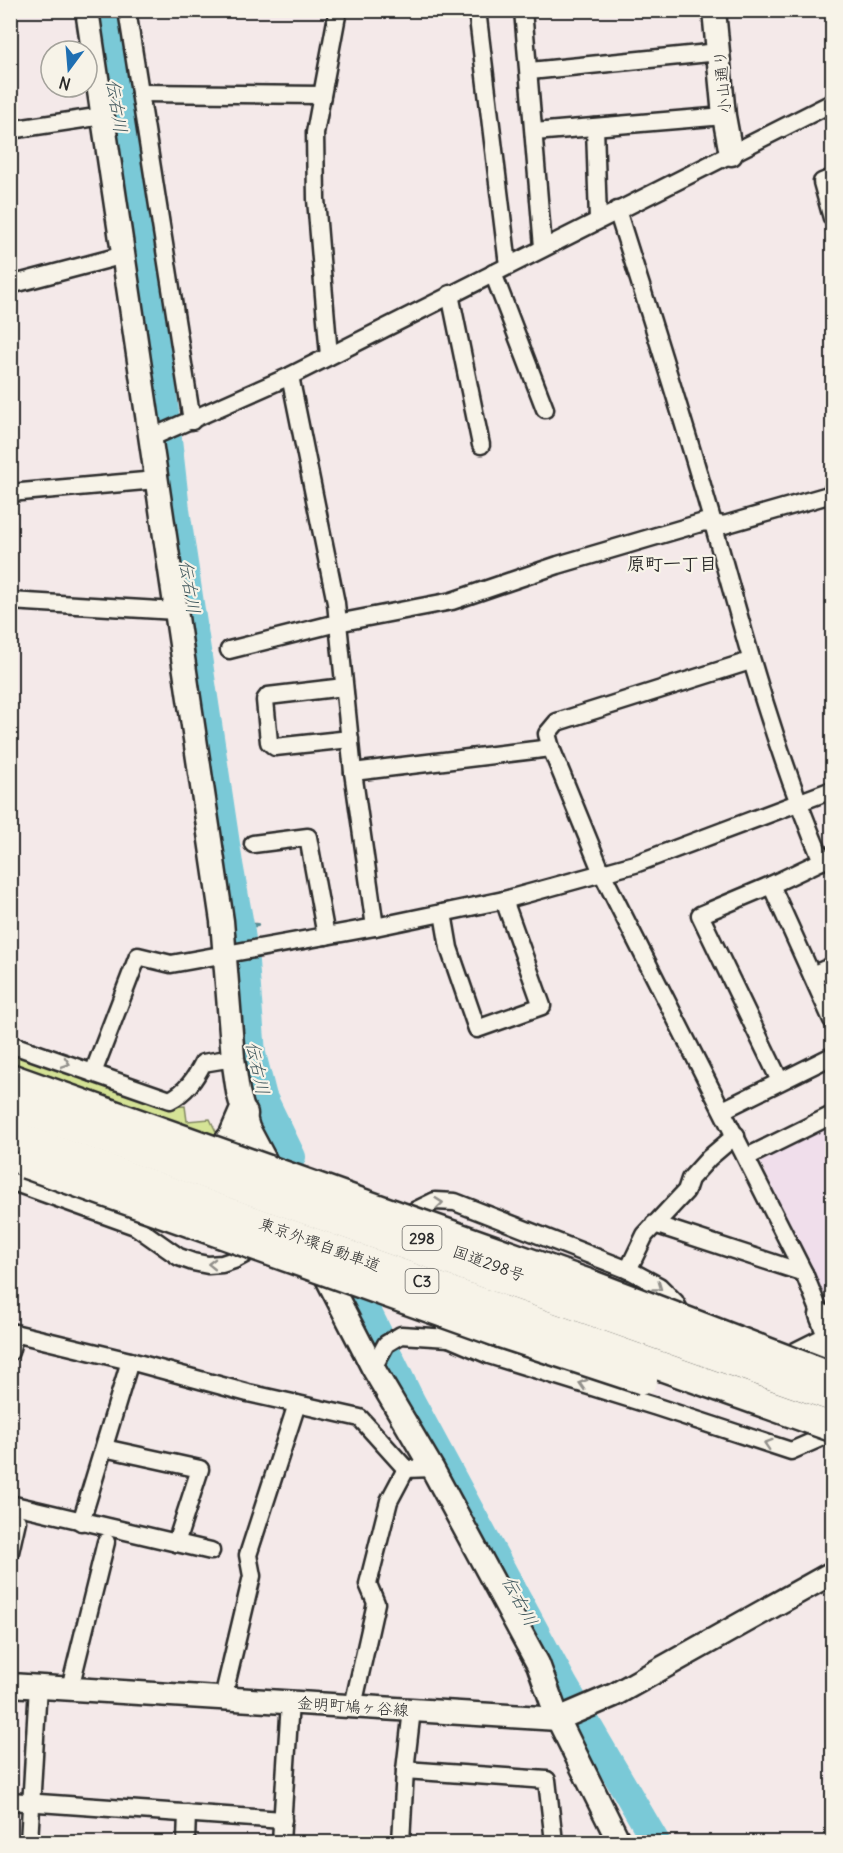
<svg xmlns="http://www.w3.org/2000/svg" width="843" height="1853" viewBox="0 0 843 1853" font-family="Delius,'Klee One',sans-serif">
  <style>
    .built { fill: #f0deeb }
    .green { fill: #d5e396; stroke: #808760; stroke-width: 1.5 }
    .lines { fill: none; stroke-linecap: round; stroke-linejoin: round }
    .stream { stroke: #5a8a92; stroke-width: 4.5 }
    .river { stroke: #7ac9d7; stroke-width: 28 }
    .street-casing { stroke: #2b2b2b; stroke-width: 21 }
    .secondary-casing { stroke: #2b2b2b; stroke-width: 27 }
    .highway-casing { stroke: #2b2b2b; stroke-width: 33 }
    .street { stroke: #f7f3e8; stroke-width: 16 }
    .secondary { stroke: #f7f3e8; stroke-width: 22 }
    .highway { stroke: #f7f3e8; stroke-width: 28 }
    .highway-bridge-casing { stroke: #2b2b2b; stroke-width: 33; stroke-linecap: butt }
    .highway-bridge { stroke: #f7f3e8; stroke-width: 28 }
    .oneway { stroke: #918f8a }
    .labels { text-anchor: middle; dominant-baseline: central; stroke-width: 4.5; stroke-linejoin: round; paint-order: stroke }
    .shield { fill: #f7f3e8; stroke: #686764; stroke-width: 1.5 }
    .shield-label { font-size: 15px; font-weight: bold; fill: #2b2b2b }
    .street-label { font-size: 16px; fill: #2b2b2b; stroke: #f7f3e8 }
    .water-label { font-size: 18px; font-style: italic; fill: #435a5f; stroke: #f7f3e8 }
    .neighbourhood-label { font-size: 18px; font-weight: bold; fill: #2b2b2b; stroke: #f7f3e8 }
  </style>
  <rect width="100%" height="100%" fill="#f4e9e9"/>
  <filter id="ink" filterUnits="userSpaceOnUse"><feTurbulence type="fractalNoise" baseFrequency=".0167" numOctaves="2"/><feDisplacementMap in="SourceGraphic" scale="12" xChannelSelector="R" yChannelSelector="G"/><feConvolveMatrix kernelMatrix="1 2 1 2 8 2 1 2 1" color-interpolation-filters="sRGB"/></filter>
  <g filter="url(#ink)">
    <!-- built -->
    <path class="built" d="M832,1123V1311L760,1161L763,1157Z"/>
    <!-- green -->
    <path class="green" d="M10,1052L166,1107L185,1106L187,1121L210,1119L218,1136L217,1141L11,1067Z"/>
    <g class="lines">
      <!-- stream -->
      <path class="stream" d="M240,925H257"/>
      <!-- river -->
      <g class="river">
        <path d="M103,10L162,386L176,510L229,864L240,925L245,962L252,1054L263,1097L292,1157"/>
        <path d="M351,1278L380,1337"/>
        <path d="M389,1356L411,1401L563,1683L656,1842"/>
      </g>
      <!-- street casing -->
      <g class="street-casing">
        <g id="street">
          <path d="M127,10L192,421"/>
          <path d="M477,10L508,265"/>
          <path d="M523,10L543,247"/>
          <path d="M530,71L719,52"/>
          <path d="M140,93L322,95"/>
          <path d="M595,127L598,220"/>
          <path d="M10,130L103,116"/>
          <path d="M534,132L724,116"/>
          <path d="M832,178L822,182L832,218"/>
          <path d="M617,210C650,314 683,418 713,523C745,639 775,750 822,861"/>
          <path d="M493,273L545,409"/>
          <path d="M10,285L124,255"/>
          <path d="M450,294L481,445"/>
          <path d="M329,356L316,199L315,133L338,10"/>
          <path d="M290,376L336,603L353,772L375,927"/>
          <path d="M150,438L290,376L832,103"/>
          <path d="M10,493L156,480"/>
          <path d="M10,601L176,611"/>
          <path d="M229,650L337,623L452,601L558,565L704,522L724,525L832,494"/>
          <path d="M344,687L268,696L265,700L269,742L275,747L350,739"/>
          <path d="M551,748L547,734L557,722L750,661"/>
          <path d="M353,772L551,748L602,873L804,1273L821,1315L831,1320"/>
          <path d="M253,844L308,837L326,936"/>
          <path d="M771,885L832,1020"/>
          <path d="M443,913L449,948L477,1029L542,1006L504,900"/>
          <path d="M812,975L832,966"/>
          <path d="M10,1044L170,1100C186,1092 195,1079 203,1063L233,1058"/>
          <path d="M93,1073L138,956L171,964L375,927L504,900L635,864L832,790"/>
          <path d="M780,1081L700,915L771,885L832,856"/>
          <path d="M723,1110L832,1056"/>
          <path d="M747,1157L832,1115"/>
          <path d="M10,1181L135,1226L179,1257L193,1262L208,1265L222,1264L234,1260L247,1253L257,1239"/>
          <path d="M400,1218L435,1201L455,1202L631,1271L659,1286L675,1302L686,1322"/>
          <path d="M654,1224L804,1273"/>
          <path d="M628,1270L645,1235L686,1191L690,1179L709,1158L736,1135"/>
          <path d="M439,1310L449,1338L489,1355L657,1407L791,1451L823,1437"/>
          <path d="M10,1332L130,1361L248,1393L360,1418L406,1469L432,1468"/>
          <path d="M10,1352L15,1333"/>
          <path d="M373,1368L386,1344L401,1335L449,1338"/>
          <path d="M104,1448L200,1469L176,1543"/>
          <path d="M10,1504L211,1551"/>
          <path d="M81,1522L130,1361"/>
          <path d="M10,1552L17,1521"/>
          <path d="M70,1688L106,1542"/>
          <path d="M223,1698L252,1576L248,1555L297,1404"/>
          <path d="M353,1706L376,1603L368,1584L389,1501L406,1469"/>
          <path d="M405,1770L547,1780L554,1842"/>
          <path d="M10,1801L283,1820"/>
          <path d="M29,1842L38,1686"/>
          <path d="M186,1842L187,1813"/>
          <path d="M281,1842L290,1702"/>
          <path d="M401,1842L405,1770L412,1710"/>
        </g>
      </g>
      <!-- secondary casing -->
      <g class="secondary-casing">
        <g id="secondary">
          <path d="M87,10L222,921L233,1058L238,1092L248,1128L275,1179"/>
          <path d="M714,10L724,116L731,154"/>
          <path d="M318,1261L373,1368L432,1468L538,1664L558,1719L619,1842"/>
          <path d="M821,1315L832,1343"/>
          <path d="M10,1685L558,1719L614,1695L832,1573"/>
        </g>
      </g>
      <!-- highway casing -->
      <g class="highway-casing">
        <g id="highway">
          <path d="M211,1163L233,1137L243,1114"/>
          <path d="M784,1368L797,1357L831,1340"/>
        </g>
      </g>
      <!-- street -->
      <use href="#street" class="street"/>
      <!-- secondary -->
      <use href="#secondary" class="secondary"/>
      <!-- highway -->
      <use href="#highway" class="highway"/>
      <!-- highway-bridge casing -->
      <g class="highway-bridge-casing">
        <g id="highway-bridge">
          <path d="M10,1078L589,1284L832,1377"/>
          <path d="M10,1105L832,1397"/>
          <path d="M10,1134L832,1427"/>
          <path d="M26,1164L500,1333L643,1380"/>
        </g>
      </g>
      <!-- highway-bridge -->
      <use href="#highway-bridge" class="highway-bridge"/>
    </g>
    <!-- one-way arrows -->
    <defs><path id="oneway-chevron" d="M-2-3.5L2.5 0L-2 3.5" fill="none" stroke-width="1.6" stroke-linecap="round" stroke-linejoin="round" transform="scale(1.5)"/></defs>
    <g class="oneway">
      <use href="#oneway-chevron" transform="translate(66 1063) rotate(19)"/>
      <use href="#oneway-chevron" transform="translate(439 1203) rotate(-6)"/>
      <use href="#oneway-chevron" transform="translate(212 1264) rotate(-179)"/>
      <use href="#oneway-chevron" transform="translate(658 1287) rotate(36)"/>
      <use href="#oneway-chevron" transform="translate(583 1384) rotate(-163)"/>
      <use href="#oneway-chevron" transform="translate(768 1444) rotate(-162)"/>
    </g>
  </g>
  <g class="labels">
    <!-- shield labels -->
    <g class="shield">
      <rect x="402.5" y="1226" width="39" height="24" rx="4.5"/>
      <rect x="405.5" y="1269" width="33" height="24" rx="4.5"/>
    </g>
    <g class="shield-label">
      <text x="422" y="1238">298</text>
      <text x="422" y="1281">C3</text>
    </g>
    <!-- street labels -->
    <g class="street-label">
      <text transform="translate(722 82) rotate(-95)">小山通り</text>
      <text transform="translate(320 1244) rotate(20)">東京外環自動車道</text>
      <text transform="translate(489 1263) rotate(20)">国道298号</text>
      <text transform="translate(353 1706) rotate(4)">金明町鳩ヶ谷線</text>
    </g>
    <!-- water labels -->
    <g class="water-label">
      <text transform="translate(117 106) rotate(81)">伝右川</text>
      <text transform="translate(190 587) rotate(81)">伝右川</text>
      <text transform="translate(258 1068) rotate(78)">伝右川</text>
      <text transform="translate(520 1601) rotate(62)">伝右川</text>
    </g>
    <!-- neighbourhood labels -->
    <g class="neighbourhood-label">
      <text x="672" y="563">原町一丁目</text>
    </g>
  </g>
  <!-- margin -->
  <rect width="843" height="1853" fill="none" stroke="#f7f3e8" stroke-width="36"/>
  <rect x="18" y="18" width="807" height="1817" fill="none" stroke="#2b2b2b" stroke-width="2" filter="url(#ink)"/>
  <!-- north arrow -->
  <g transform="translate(69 69) rotate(196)"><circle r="28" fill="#f7f3e8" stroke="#a5a39c" stroke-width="1.5"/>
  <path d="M0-4.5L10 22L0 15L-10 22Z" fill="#1f6fb2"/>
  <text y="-9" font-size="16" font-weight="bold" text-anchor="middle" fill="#2b2b2b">N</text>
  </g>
</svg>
